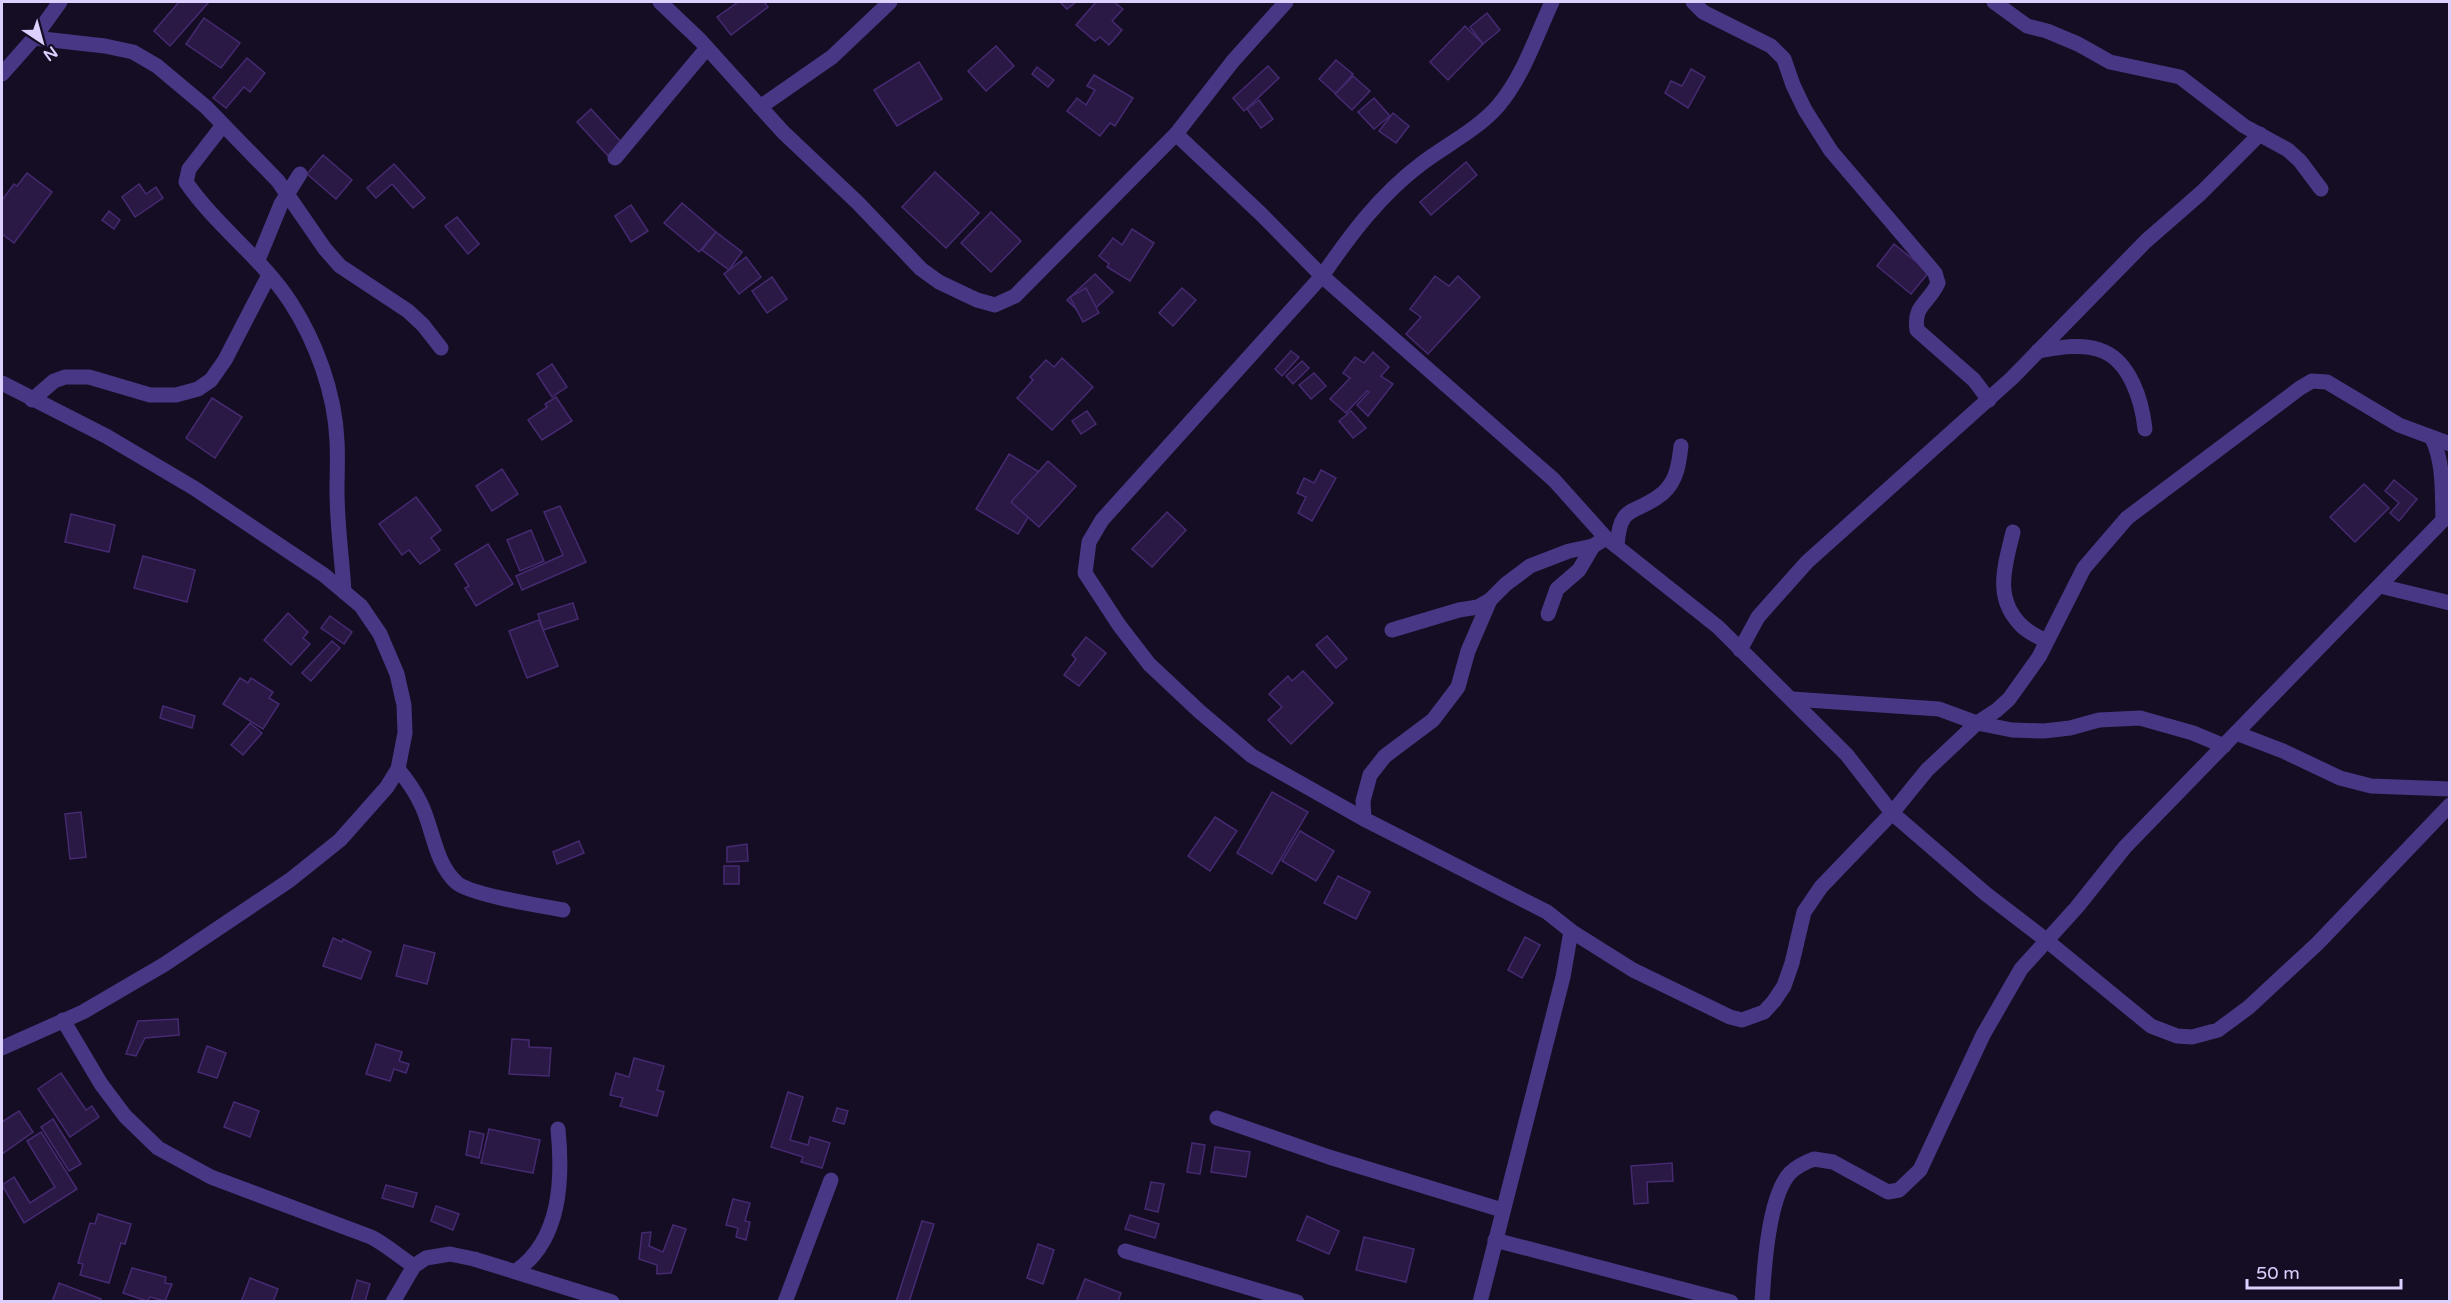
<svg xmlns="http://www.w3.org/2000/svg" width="2451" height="1303" viewBox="0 0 2451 1303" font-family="'Varela Round',sans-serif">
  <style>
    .building { fill: #2a1945; stroke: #452a71; stroke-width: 1.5 }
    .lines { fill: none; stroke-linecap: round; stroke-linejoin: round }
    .minor { stroke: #483784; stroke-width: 15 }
  </style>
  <rect width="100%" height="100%" fill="#150d23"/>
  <!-- building -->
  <g class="building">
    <path d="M179,2H209L170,46L154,31Z"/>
    <path d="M738,2H764L768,7L731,35L717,17Z"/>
    <path d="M1060,2H1076L1067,9Z"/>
    <path d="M1096,2H1114L1123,9L1112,21L1122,30L1109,45L1100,37L1095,41L1076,25Z"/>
    <path d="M1487,13L1500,30L1483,44L1470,27Z"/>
    <path d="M204,18L240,43L221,68L186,44Z"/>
    <path d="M1465,26L1483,44L1448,80L1430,62Z"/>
    <path d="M996,46L1014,66L986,91L968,71Z"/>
    <path d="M247,58L265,73L250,92L244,87L226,108L213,98Z"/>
    <path d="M1336,60L1353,74L1336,94L1319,79Z"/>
    <path d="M919,62L942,99L897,126L874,90Z"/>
    <path d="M1268,66L1279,78L1244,111L1233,98Z"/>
    <path d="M1037,67L1054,80L1048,87L1032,74Z"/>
    <path d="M1691,69L1705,77L1688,108L1665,93L1671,81L1682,86Z"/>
    <path d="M1094,75L1133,98L1115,126L1110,123L1100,136L1067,111L1077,98L1086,105L1095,90L1087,86Z"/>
    <path d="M1353,76L1370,91L1352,110L1335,94Z"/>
    <path d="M1374,98L1390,116L1374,129L1358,112Z"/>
    <path d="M1259,100L1273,119L1261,128L1247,109Z"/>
    <path d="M591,109L623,144L609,157L577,122Z"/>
    <path d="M1393,113L1409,126L1396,143L1379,131Z"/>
    <path d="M323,155L352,180L336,199L307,174Z"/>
    <path d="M1466,162L1477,175L1431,215L1420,202Z"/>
    <path d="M394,164L425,198L413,208L392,184L376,198L367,188Z"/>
    <path d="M935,172L979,213L946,248L902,207Z"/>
    <path d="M27,173L52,192L14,243L2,234V200L14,184L17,186Z"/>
    <path d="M139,184L146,194L156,187L163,198L135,217L122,197Z"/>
    <path d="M682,203L716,232L699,252L664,223Z"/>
    <path d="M631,205L648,231L631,242L615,216Z"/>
    <path d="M109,211L120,220L114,229L102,220Z"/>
    <path d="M991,212L1021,241L991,272L961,243Z"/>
    <path d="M457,217L479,244L468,254L445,226Z"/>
    <path d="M1132,229L1154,243L1130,281L1107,267L1109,264L1099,256L1113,238L1122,245Z"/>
    <path d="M716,232L742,252L729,270L702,250Z"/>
    <path d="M1894,244L1929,272L1911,294L1877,266Z"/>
    <path d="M746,257L761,277L739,294L724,274Z"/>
    <path d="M1095,274L1113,292L1085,318L1067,300Z"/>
    <path d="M1435,276L1449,286L1458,276L1480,297L1428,354L1406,334L1421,317L1410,309Z"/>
    <path d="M772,277L787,299L767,313L752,291Z"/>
    <path d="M1086,288L1099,313L1083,322L1070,297Z"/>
    <path d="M1182,288L1196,300L1173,326L1159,313Z"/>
    <path d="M1291,351L1299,357L1282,376L1275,369Z"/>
    <path d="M1373,352L1389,367L1381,376L1393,384L1368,416L1357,405L1369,392L1367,391L1346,413L1330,399L1350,378L1343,373L1355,357L1364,363Z"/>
    <path d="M1062,358L1093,387L1052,430L1017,398L1033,380L1030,377L1046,360L1054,367Z"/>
    <path d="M1302,361L1309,368L1293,384L1286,376Z"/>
    <path d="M552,364L567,387L552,397L537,374Z"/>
    <path d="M1314,373L1326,386L1311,399L1299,385Z"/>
    <path d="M556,397L572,421L542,440L528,420L547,407L545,404Z"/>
    <path d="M212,398L242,417L215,458L186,438Z"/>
    <path d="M1087,411L1096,424L1081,434L1072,421Z"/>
    <path d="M1351,411L1366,428L1353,438L1339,421Z"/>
    <path d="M1009,454L1051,479L1018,534L976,509Z"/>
    <path d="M1048,461L1076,486L1039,527L1011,502Z"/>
    <path d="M502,469L518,494L492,511L476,486Z"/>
    <path d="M1321,470L1336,478L1312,521L1298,513L1306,497L1297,493L1304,478L1314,483Z"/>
    <path d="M2394,480L2417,499L2399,521L2390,513L2399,503L2385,491Z"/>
    <path d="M2364,484L2389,508L2355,542L2330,517Z"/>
    <path d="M416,497L441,530L431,538L440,550L420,564L409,550L402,555L379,524Z"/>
    <path d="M560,506L586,562L522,590L516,576L563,555L544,512Z"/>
    <path d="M1167,512L1186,530L1152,567L1132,549Z"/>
    <path d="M71,514L115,525L109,552L65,542Z"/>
    <path d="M531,530L544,561L520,571L507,540Z"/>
    <path d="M488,544L513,584L476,606L465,588L469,586L455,564Z"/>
    <path d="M143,556L195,570L187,602L134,588Z"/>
    <path d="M573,603L578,619L543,630L538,614Z"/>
    <path d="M288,613L308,632L303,638L310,644L291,665L264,640Z"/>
    <path d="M330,616L352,632L344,644L321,628Z"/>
    <path d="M539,620L558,666L527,678L509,631Z"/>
    <path d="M1327,636L1347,659L1336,668L1316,645Z"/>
    <path d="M1086,637L1106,653L1079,686L1064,675L1076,659L1072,655Z"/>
    <path d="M332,641L340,648L311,681L302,673Z"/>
    <path d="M1303,671L1333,703L1291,744L1268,720L1282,707L1269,694L1288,676L1292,681Z"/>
    <path d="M240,678L248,683L251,678L273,692L269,698L279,704L263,729L223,704Z"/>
    <path d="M163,706L195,716L192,728L160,718Z"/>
    <path d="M250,723L262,733L243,755L231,745Z"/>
    <path d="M1272,792L1308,812L1272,874L1237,853Z"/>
    <path d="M81,812L86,857L70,859L65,814Z"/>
    <path d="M1215,817L1237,831L1210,871L1188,856Z"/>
    <path d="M1300,831L1334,851L1316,881L1282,861Z"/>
    <path d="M579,841L584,853L557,864L553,852Z"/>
    <path d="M747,844L748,861L727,862V847Z"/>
    <rect x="724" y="866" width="15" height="18"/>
    <path d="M1338,876L1370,892L1356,919L1324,903Z"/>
    <path d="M1525,937L1540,945L1522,978L1508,970Z"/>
    <path d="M333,938L342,942L343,939L371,952L361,979L323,966Z"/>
    <path d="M404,945L435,953L427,984L396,976Z"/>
    <path d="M178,1019L179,1035L145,1038L136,1056L126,1054L138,1021Z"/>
    <path d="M512,1039L529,1040V1047L551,1048L549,1076L509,1074Z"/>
    <path d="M376,1044L402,1052L399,1061L409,1064L406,1073L394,1069L390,1081L366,1074Z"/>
    <path d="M207,1046L226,1053L217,1078L198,1072Z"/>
    <path d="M634,1058L664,1066L657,1090L664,1092L657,1116L620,1106L623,1098L610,1095L616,1073L629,1077Z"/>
    <path d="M61,1073L86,1110L92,1106L99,1117L70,1137L38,1089Z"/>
    <path d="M788,1092L803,1097L790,1140L808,1145L810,1137L830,1143L822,1168L801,1162L803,1157L771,1147Z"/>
    <path d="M234,1102L259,1111L250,1137L224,1127Z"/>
    <path d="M837,1108L848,1111L844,1124L833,1121Z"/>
    <path d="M19,1111L33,1132L2,1154V1122Z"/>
    <path d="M53,1119L81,1164L69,1171L41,1127Z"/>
    <path d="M489,1129L540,1140L533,1173L481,1163Z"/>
    <path d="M470,1131L484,1134L479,1158L466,1155Z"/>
    <path d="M41,1132L77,1189L24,1223L2,1185L14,1177L30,1203L55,1187L27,1141Z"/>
    <path d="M1192,1143L1205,1145L1200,1174L1187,1172Z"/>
    <path d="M1215,1147L1250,1152L1246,1177L1211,1172Z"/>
    <path d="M1672,1163L1673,1181L1647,1182L1648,1203L1634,1204L1631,1166Z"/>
    <path d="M1151,1182L1164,1184L1158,1212L1145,1209Z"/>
    <path d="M386,1185L417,1193L413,1207L382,1198Z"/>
    <path d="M733,1199L750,1203L745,1221L750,1222L746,1240L736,1237L738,1228L726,1225Z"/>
    <path d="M436,1206L459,1214L453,1230L431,1221Z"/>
    <path d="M98,1214L131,1224L125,1244L121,1243L109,1283L80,1275L83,1264L78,1263L90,1223L95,1224Z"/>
    <path d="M1130,1215L1159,1224L1155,1238L1125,1229Z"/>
    <path d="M1307,1216L1339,1231L1329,1254L1297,1240Z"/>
    <path d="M922,1221L934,1224L909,1302H896Z"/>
    <path d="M673,1225L686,1229L671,1273L657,1274V1265L639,1259L642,1233L651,1232L649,1246L663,1252Z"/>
    <path d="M1364,1237L1414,1249L1406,1282L1356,1270Z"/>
    <path d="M1038,1244L1054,1250L1043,1284L1027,1278Z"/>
    <path d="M132,1268L166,1277L165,1283L172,1284L165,1301L150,1297L147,1301L123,1293Z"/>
    <path d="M250,1278L278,1289L273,1302H241Z"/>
    <path d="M1085,1279L1121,1293L1118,1302H1076Z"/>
    <path d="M357,1280L370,1284L365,1302H351Z"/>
    <path d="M59,1283L101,1299L100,1302H52Z"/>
  </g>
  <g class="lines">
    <!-- minor -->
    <g class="minor">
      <path d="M660,2L700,40L783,132L858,203L921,269L939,282L977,300L995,305L1015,296L1176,134L1233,61L1286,2"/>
      <path d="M1552,2C1536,36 1523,77 1498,106C1477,130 1446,145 1421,164C1380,195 1351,234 1322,276L1102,520L1089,542L1085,573L1119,625L1149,664L1199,711L1252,756L1364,819L1547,912L1571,931L1633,970L1730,1017L1742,1020L1764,1012L1774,1001L1784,986L1792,963L1804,912L1821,887L1892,813L1927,770L1977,723L1997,710L2009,699L2039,657L2084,568L2127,518L2300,388L2312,381L2327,382L2399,425L2450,444"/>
      <path d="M1693,2L1703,12L1771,46L1784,59L1793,85L1805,110L1831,151L1935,273L1938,283C1929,303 1913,305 1917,330L1974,380L1989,400"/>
      <path d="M1994,2L2027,26L2047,31L2078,44L2110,62L2180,77L2244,126L2288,150L2300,161L2321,189"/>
      <path d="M34,38L105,46L133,52L157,66L206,107L278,181L325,249L340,266L408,311L423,325L441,348"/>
      <path d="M2,74L34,38L60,2"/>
      <path d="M760,107L832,57L890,2"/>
      <path d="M223,125L189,169L186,182C216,226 262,258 291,303C316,342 335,393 337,441C338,458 337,474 337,491C337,525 342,558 344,592"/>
      <path d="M1176,134L1261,214L1322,276L1554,480L1606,538L1718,627L1847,755L1892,813L1986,894L2046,940L2151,1026L2177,1036L2192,1037L2218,1030L2249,1007L2318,943L2450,805"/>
      <path d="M615,158L707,48"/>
      <path d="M258,260L281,204L300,174"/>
      <path d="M2038,351C2057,348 2081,343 2100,350C2130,360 2142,401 2145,429"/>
      <path d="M2,383L106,436L194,488L324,575L361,606L380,634L397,674L404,705L405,733L398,769L387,787L340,840L290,880L165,964L83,1012L2,1048"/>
      <path d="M32,400L54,381L65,377H89L150,395H176L198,389L211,380L225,360L269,275"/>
      <path d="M2432,438C2444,463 2442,492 2443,519"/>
      <path d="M2013,532C2005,566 1993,598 2022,626C2028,632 2038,637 2046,641"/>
      <path d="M1617,546C1620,501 1636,516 1663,493C1677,481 1679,463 1681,446"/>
      <path d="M2380,586L2450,603"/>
      <path d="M1548,614L1557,589L1579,570L1593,546"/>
      <path d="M1392,630L1459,610L1478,607L1490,600L1506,584L1530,566L1569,551L1593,546L1606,538"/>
      <path d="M1740,650L1758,617L1807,562L2012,378L2146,241L2201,193L2260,134"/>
      <path d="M1792,699L1939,709L1977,723L2012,730L2044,731L2070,728L2099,720L2140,718L2193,733L2224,746"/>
      <path d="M2236,733L2283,751L2340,778L2371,786L2450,789"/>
      <path d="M398,769C407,780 415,791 421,804C433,828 435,864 457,883C472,895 541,906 563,910"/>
      <path d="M1364,819L1363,801L1370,775L1385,756L1433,720L1458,687L1468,651L1490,600"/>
      <path d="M63,1020L101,1084L125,1116L158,1148L211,1177L371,1237C387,1245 399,1257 414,1266"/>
      <path d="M1217,1118L1329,1157L1502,1210"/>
      <path d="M1495,1240L1731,1302"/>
      <path d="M1125,1251L1297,1302"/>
      <path d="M516,1271C561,1240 563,1179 558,1129"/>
      <path d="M393,1302L414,1266L426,1258L450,1254L474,1259L612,1302"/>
      <path d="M785,1302L831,1180"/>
      <path d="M1480,1302L1563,977L1571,931"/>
      <path d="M1762,1302C1764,1270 1768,1197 1790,1173C1796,1167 1806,1162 1814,1159L1833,1162L1888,1192L1899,1190L1920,1170L1983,1035L2021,969L2077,907L2125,847L2450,513"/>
    </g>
  </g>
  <!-- border -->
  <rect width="2451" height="1303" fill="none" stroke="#ddd0ff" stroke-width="6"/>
  <!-- north arrow -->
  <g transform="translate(42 42) rotate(144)" stroke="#150d23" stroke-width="4.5" paint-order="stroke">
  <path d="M0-4.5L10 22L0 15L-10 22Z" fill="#ddd0ff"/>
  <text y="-9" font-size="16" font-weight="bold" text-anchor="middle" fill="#ddd0ff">N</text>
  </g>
  <!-- scale -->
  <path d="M2247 1279v9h154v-9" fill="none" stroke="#ddd0ff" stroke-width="3"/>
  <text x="2256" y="1279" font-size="18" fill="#ddd0ff" stroke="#150d23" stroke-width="4.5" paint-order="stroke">50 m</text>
</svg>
